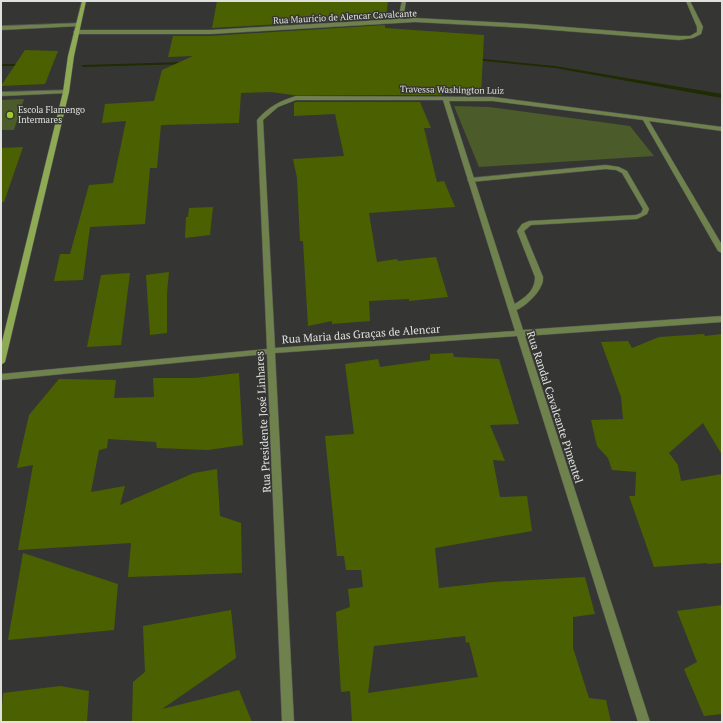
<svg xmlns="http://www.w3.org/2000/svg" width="723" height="723" viewBox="0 0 723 723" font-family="'PT Serif',serif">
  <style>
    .green { fill: #4b5b29 }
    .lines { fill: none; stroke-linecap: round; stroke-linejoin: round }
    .stream { fill: #1f2b00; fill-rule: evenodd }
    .building { fill: #4b6101; fill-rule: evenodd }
    .lane-casing { stroke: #545552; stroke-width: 1 }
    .street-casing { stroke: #545552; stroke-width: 1 }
    .secondary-casing { stroke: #545552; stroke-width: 1 }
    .lane { fill: #6f814c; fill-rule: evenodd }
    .street { fill: #6f814c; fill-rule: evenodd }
    .secondary { fill: #8eaa54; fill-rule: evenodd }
    .poi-dot { fill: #a0ca2c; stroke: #353633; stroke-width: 1.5 }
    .labels { text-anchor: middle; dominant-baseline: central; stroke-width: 3; stroke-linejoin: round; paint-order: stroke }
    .far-street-label { font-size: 9px; fill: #e0e1df; stroke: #353633 }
    .far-poi-label { font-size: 9px; fill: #e0e1df; stroke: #353633; text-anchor: start }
    .street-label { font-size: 11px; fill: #e0e1df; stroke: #353633 }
  </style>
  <rect width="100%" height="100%" fill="#353633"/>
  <!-- green -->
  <g class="green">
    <path d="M24,99L14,130H1V100Z"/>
    <path d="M454,106L489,107L630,126L654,156L479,167Z"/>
  </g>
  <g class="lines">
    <!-- stream -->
    <g class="stream">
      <path d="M473,58L555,66L722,94V98L555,68L475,60H473Z"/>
      <path d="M185,62L187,63V64L83,67L81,66L83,65Z"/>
      <path d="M1,64H25L27,65L25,66H1Z"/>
    </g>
  </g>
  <!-- building -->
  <g class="building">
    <path d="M217,1H388L386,18L212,28Z"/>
    <path d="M385,25V28L484,35L481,95L442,93V95H293L271,92L241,93L239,123L161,125L157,168H150L145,224L90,227L83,280L54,281L60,254H70L89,185L113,183L126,121L102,123L105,104L154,101L162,70L193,56L168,57L173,36H210Z"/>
    <path d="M25,50L58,51L45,84L1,86Z"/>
    <path d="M296,102H420L431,128H424L437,182L444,181L455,207L369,213L377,262L397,259L398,261L436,257L448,297L409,301V299L369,301L370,321L332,324V321L308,326L303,241H300L297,178L293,159L344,156L335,114L294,116V103Z"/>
    <path d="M23,147L4,202H1V148Z"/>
    <path d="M213,207L210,235L185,238L186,217H188L189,208Z"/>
    <path d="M169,272L167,293V333L150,335L146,275Z"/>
    <path d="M130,273L121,345L87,347L101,275Z"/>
    <path d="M704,334L705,336L722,334V455L703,423L669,453L678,465L681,481L722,474V563L707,564V563L654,567L629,496H635L636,472L612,470L608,458L597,446L591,420L623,419L621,397L601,342L628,341L632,348L659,337Z"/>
    <path d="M453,353L454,357L499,359L519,424L490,425L505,461L493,460L500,497L527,496L532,531L435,548L439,588L493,582L585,577L595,614L573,617V648L589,698L606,700L611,722H352L350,691L341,692L336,612L350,607L348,589L363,587L361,570H346L344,556H337L325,436L354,434L345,364L378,359L380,367L430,360V354ZM465,636L466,643L469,642L478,677L368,693L374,646Z"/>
    <path d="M239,373L243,445L208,450L157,448L156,442L108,439L107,448L99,450L91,492L125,486L120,505L194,473L217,469L220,516L241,523L242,573L128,577L131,543L18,550L33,465L17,468L29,415L59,379L116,380L114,398L154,397L153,378H195Z"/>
    <path d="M23,553L118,584L114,630L8,640Z"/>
    <path d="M722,605V714L704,716L684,669L697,662L677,611Z"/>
    <path d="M231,610L236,658L162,709L239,690L252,722H132L133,682L145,672L143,626Z"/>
    <path d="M60,686L89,691L87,722H1L3,693Z"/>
  </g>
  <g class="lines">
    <!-- lane casing -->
    <g class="lane-casing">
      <path id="lane" d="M606,165L619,167L627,171L649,209L647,214L637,219L531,225L524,231L543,277C543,280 543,283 541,286C538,295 519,313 510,311L509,309L510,307C522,299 535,293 535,277L517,231L522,224L529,221L636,215L641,213L643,209L622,173L616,170L606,169L470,182L467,180L470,178Z"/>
    </g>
    <!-- street casing -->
    <g class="street-casing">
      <g id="street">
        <path d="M402,1H406L403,19L415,18L527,24L679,36H690L697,32V27L686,1H690L703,27L701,34L693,38L679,40L527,28L415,22L211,34H76L73,32L76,30H211L398,19Z"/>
        <path d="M78,23L80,24V26L1,30V26Z"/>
        <path d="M66,90L69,92L68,93L1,96V92Z"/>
        <path d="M296,96L493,97L722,127V131L649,121L722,245V253L718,251L643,120L493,101H449L523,330L722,316V322L525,336L650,722H638L517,336L275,353L294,722H282L267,354L1,380V374L267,349L257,120C268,107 280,101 296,96ZM296,100H443L515,331L275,348L263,120L278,107Z"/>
      </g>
    </g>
    <!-- secondary casing -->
    <g class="secondary-casing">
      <path id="secondary" d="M82,1H86L74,56L69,92L5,362L1,365V346L63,92L68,56Z"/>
    </g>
    <!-- lane -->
    <use href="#lane" class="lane"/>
    <!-- street -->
    <use href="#street" class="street"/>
    <!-- secondary -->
    <use href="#secondary" class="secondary"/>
  </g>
  <!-- markers -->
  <circle class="poi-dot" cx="10" cy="115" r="4"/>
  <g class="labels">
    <!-- far-street labels -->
    <g class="far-street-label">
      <text transform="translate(345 17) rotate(-3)">Rua Maurício de Alencar Cavalcante</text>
      <text transform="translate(452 90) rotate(1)">Travessa Washington Luiz</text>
    </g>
    <!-- far-poi labels -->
    <g class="far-poi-label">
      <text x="18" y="110">Escola Flamengo<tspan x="18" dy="10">Intermares</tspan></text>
    </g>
    <!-- street labels -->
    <g class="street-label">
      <text transform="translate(361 334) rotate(-4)">Rua Maria das Graças de Alencar</text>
      <text transform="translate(555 407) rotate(72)">Rua Randal Cavalcante Pimentel</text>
      <text transform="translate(263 422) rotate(-93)">Rua Presidente José Linhares</text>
    </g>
  </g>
  <!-- border -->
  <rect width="723" height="723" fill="none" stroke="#e0e1df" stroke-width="4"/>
</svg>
